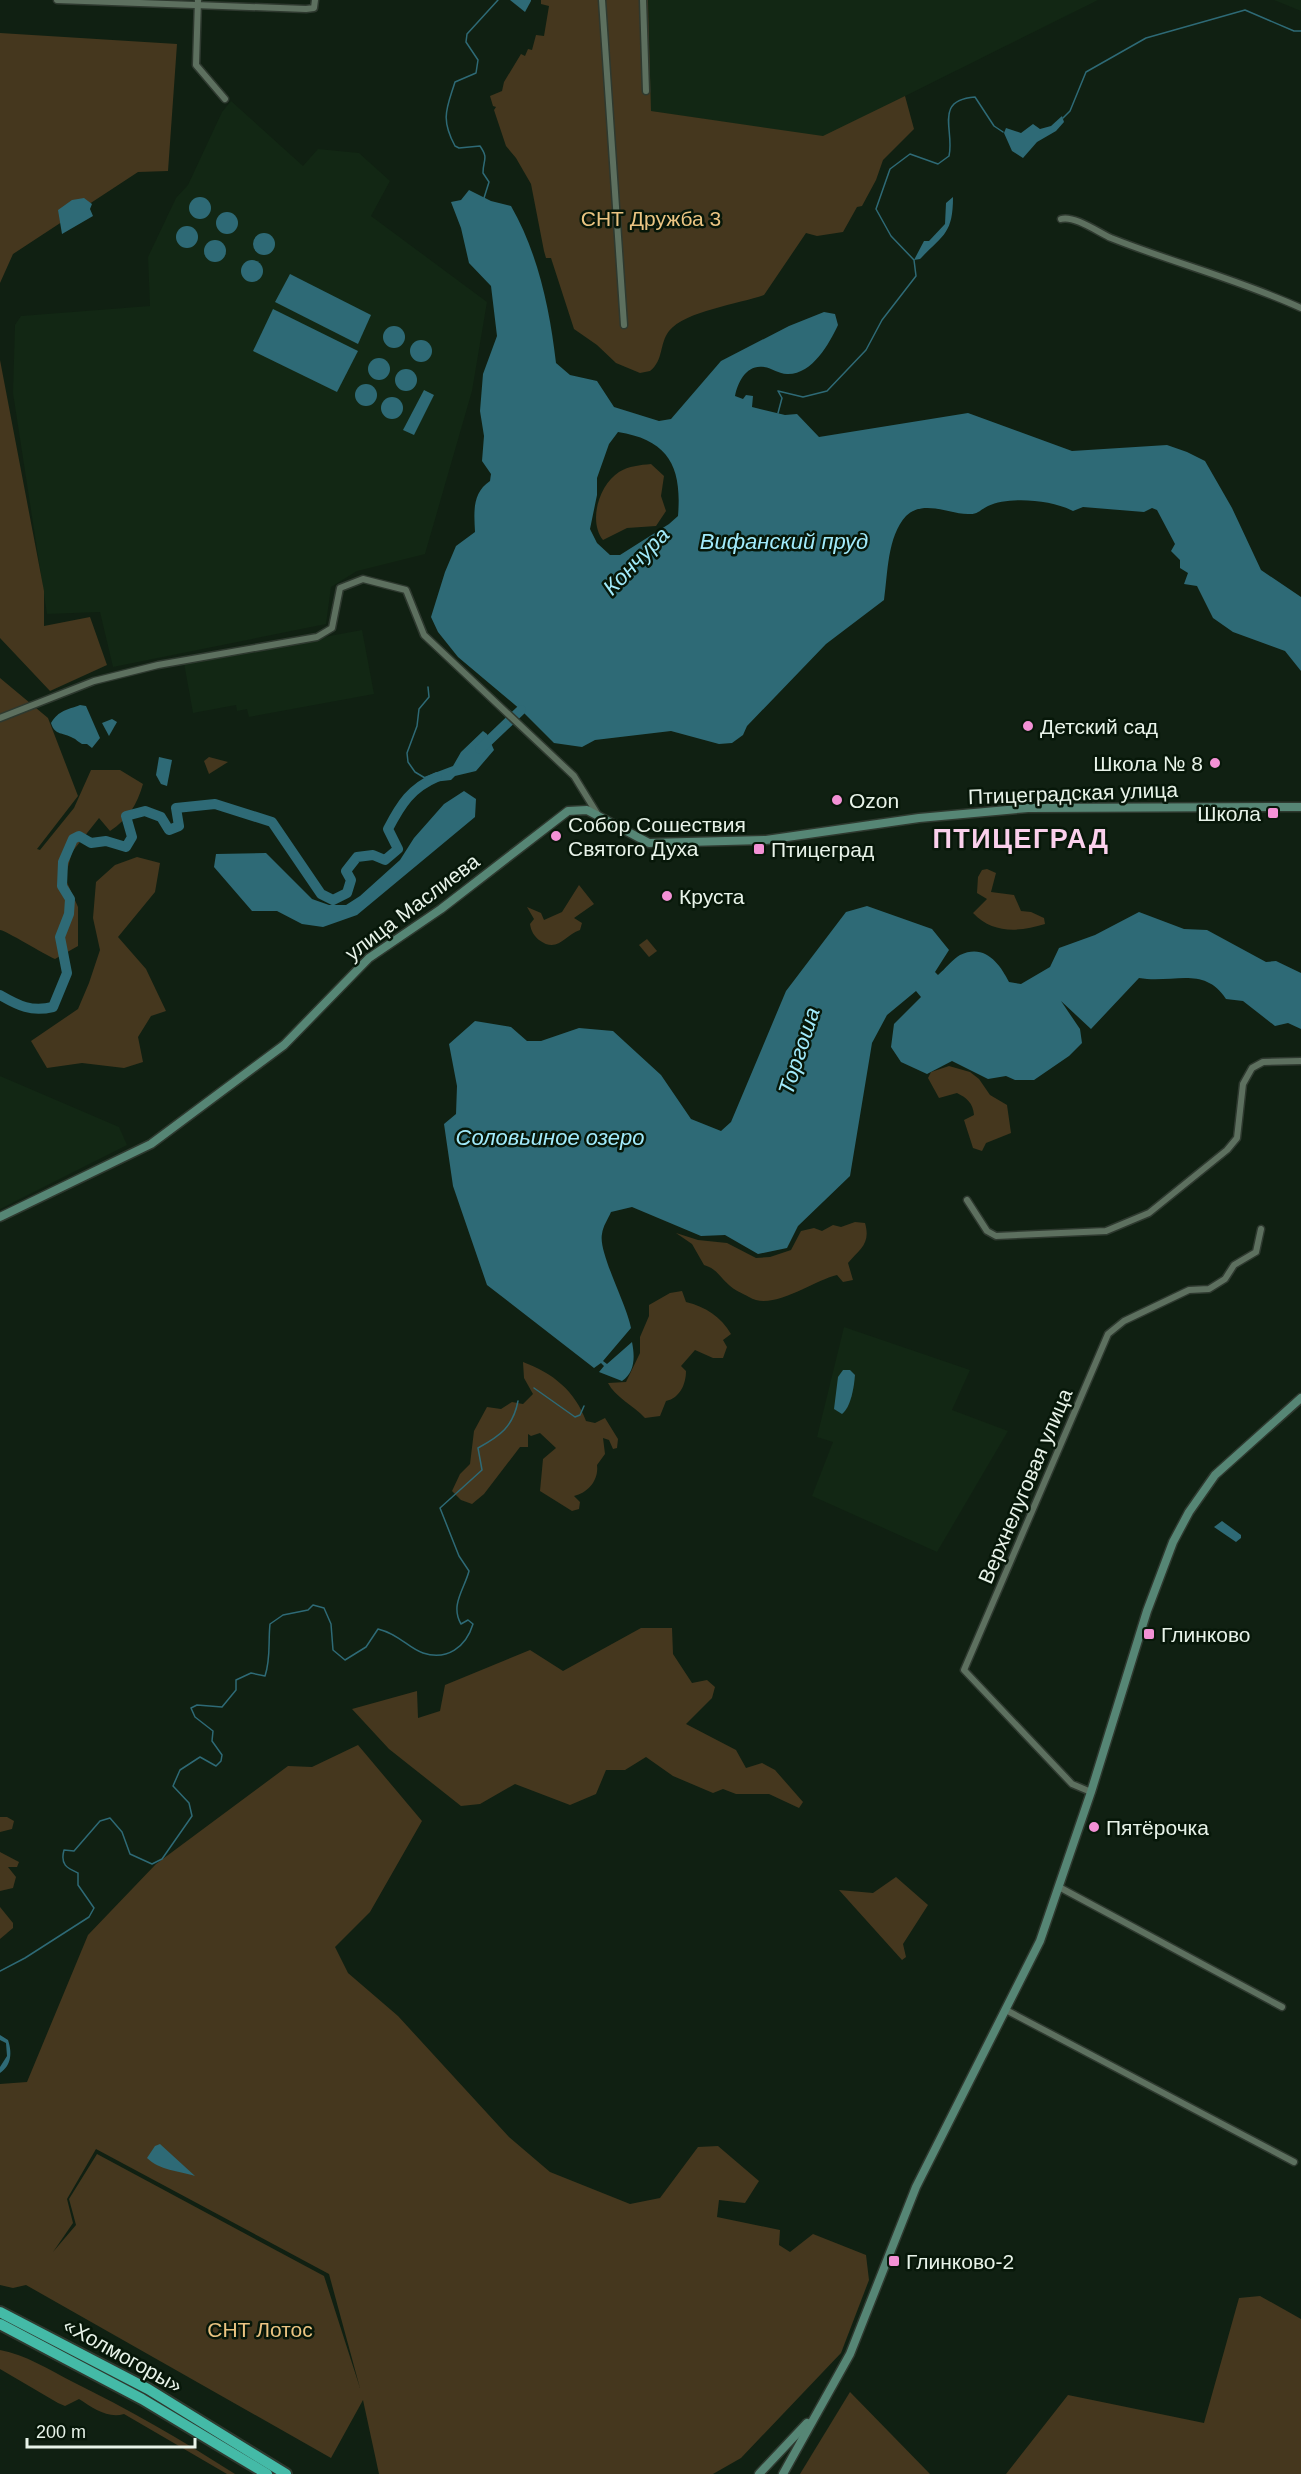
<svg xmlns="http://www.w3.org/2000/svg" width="1301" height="2474" viewBox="0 0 1301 2474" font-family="Helvetica,sans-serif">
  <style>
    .built { fill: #122714 }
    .green { fill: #45371e; fill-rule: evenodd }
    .water { fill: #2e6a76; fill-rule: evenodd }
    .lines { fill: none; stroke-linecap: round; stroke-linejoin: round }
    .stream { stroke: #2e6a76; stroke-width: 1.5 }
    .river { stroke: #2e6a76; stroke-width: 10 }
    .street-casing { stroke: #2e392f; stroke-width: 9 }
    .secondary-casing { stroke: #2e392f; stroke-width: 11 }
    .highway-casing { stroke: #2e392f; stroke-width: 14 }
    .street { stroke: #5d705f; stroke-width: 6 }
    .secondary { stroke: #568675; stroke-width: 8 }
    .highway { stroke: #44baa7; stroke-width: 10 }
    .poi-dot { fill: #f391d5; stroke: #071709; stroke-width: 2 }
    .labels { text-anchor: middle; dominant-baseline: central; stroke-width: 5; stroke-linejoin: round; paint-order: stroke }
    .park-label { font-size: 21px; fill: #ebc482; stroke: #071709 }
    .poi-label { font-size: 21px; fill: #e8f3e9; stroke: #071709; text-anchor: start }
    .street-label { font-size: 21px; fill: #e8f3e9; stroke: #071709 }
    .water-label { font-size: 22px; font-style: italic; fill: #a2ebfc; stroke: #071709 }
    .district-label { font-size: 27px; font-weight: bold; letter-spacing: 1.5px; fill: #fbd0ec; stroke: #071709 }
  </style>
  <rect width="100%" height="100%" fill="#102012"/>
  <!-- built -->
  <g class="built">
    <path d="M648,0H1098L823,137L650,111Z"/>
    <path d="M1274,0H1301V11Z"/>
    <path d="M231,101L303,166L318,149L359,153L390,181L371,216L487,302L472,391L425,554L357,571L331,587L326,624L113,667L100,612L47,614L13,393L15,325L21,316L150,306L148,257L176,198L188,185L222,112Z"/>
    <path d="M362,630L374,694L249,717L247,709L237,711L236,705L193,713L184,663Z"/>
    <path d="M0,1076L119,1127L127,1145L0,1209Z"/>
    <path d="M844,1327L970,1370L952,1410L1008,1431L937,1552L812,1496L833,1442L817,1437Z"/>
  </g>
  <!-- green -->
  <g class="green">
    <path d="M541,0H648L651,111L823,136L905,96L914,129L883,160L876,180L862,206L857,207L843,232L817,236L806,233L764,295C739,304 685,311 669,331C659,344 664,360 650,371L640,373L616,363L597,345L574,329L551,258H546L544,251L531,184L516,158L506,146L494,110L496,107L493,106L490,96L502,91L504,82L521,54L525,56L528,49L532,50L536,35L544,36L549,6L541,4Z"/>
    <path d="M0,33L177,44L168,171L138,172L13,254L0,283Z"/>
    <path d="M0,360L44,591V626L90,617L107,665L50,691L0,638Z"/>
    <path d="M651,464L664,476L661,496L666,511L656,526L627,528L603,540C588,521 599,485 619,472C629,466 640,465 651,464Z"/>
    <path d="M0,678L48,718L78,796L37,849L40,850L74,808L91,770H120L143,784C137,805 128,819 110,831L99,818L72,852L65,878L78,907V946L55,959C45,955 5,930 0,930Z"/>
    <path d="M209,757L228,762L209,774L204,761Z"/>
    <path d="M137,857L160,863L155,892L118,937L146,969L166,1011L151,1016L138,1037L143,1062L124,1068L82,1063L47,1068L31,1041L78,1009L89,983L100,950L93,918L96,882L115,865Z"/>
    <path d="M987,869L996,873L991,892L1014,895L1021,911L1031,912L1044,918L1045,924C1019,932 993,934 973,913L987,899L977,893L978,877L982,870Z"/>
    <path d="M579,885L594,904L574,918L582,923L580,930C564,935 558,954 539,940C534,936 531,931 530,924L534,919L527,907L541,913L544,920L562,912Z"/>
    <path d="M647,939L657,951L649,957L639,945Z"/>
    <path d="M949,1066L970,1072L979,1079L990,1095L1007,1105L1011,1133L986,1143L982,1151L973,1148L964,1120L974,1115C973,1103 967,1098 957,1093L939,1098L928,1078L931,1072Z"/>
    <path d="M855,1222L865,1223C871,1244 860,1249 848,1263L853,1280L843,1282L837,1275C814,1280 772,1312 749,1297C742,1293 734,1290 729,1285C719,1276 717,1269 704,1265L692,1244L676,1233L698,1240L727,1243L756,1258L770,1257L791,1250L801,1231L814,1228L822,1231L833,1225L841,1227Z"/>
    <path d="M682,1291L686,1302C706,1307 721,1317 731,1334L723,1340L727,1347L723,1358H713L695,1350L681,1366L686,1371C686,1384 680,1398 666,1401L660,1416L645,1418C633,1405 615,1397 608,1383L626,1382L640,1353V1337L649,1316V1305L670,1293Z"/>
    <path d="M523,1362C553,1373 575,1391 586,1421L595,1423L605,1418L618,1439L617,1448L613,1449L609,1440L603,1438L605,1454L597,1465C599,1480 588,1493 574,1496L580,1502L579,1509L572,1511L540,1491L543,1459L556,1448L540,1433L531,1436L528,1434V1447H520L484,1494L472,1504L461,1500L452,1491L460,1474L470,1464L474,1431L487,1407L501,1409L512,1402L523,1404L533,1394L524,1378Z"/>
    <path d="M641,1628H672L673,1654L692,1683L707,1680L715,1687L712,1698L686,1724L736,1750L746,1768L762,1763L775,1770L803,1802L799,1808L769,1794H736L723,1789L713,1793L673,1776L646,1757L625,1770H606L596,1794L570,1805L515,1784L480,1804L461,1806L389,1749L352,1709L417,1691L418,1718L440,1711L445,1685L530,1650L563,1671Z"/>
    <path d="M358,1745L422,1821L370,1912L335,1947L348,1973L398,2016L509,2137L550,2172L630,2204L660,2198L698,2147L718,2146L759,2181L745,2203L719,2200L717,2217L780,2230L779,2245L790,2252L813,2234L866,2255L869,2280L841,2353L741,2458L713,2474H379L363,2400L331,2458L26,2285L13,2288L0,2285V2084L27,2082L88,1935L156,1864L288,1766L312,1767ZM96,2149L329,2274L360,2388L324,2276L97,2154L69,2199L76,2225L53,2252L73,2223L67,2199Z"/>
    <path d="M0,1817H7L14,1821L12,1829L0,1832Z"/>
    <path d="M0,1852L19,1862L17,1867H8L16,1877L13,1888L0,1891Z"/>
    <path d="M896,1877L928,1905L903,1944L906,1957L902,1960L839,1890L873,1893Z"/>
    <path d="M0,1907L13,1923V1928L0,1939Z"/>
    <path d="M1260,2296L1301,2319V2474H1006L1068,2395L1204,2423L1239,2298Z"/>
    <path d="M0,2350C26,2355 48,2369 71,2381C128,2409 182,2440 235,2474H227L124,2414C108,2419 93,2408 79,2399L65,2406L58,2403L0,2369Z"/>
    <path d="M850,2392L930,2474H800Z"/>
  </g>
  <!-- water -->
  <g class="water">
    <path d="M510,0H531V1L525,12Z"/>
    <path d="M1062,116L1064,122L1056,131L1037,142L1023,158L1012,151L1004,133L1006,128L1021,133L1033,124L1040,129L1051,126Z"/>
    <path d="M469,190L491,201L511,206C538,253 550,310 556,363L570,375L597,381L614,407L659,421L671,419L721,361L789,326L824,312L835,314L838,325C829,344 812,375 787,374C779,374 772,368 764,367C747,364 738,381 735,396L743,399L746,395L753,396L752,407L785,415L797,414L819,437L968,413L1072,451L1167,445L1187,452L1205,461L1232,508L1261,570L1301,597V671L1285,651L1233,632L1213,618L1197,586L1184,584L1188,573L1180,568V560L1171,551L1175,544L1157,510L1152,508L1144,512L1083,507L1073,511C1052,500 1010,496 988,506C981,509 978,515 968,514C948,514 924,499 906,516C887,537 888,573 884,600L826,644L747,726L743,735L732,743L719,744L671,731L595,740L582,747L554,743L521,710L458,657L438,632L431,617L445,572L456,546L475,532C474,512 472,493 490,481L491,474L482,461L484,436L480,411L483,374L497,336L491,286L469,263L461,228L451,202L461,200ZM618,432C669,440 682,467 678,516L669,524L620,555H610L597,543L590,529L597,495V478L609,444Z"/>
    <path d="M953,197C953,234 943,235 920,259L914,260L924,241H929L945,224L946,203Z"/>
    <circle cx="200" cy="208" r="11"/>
    <path d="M84,198L92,204L90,209L93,216L62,234L58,210L72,200Z"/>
    <circle cx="227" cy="223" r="11"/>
    <circle cx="187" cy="237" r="11"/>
    <circle cx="264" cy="244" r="11"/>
    <circle cx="215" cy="251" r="11"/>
    <circle cx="252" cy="271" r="11"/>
    <path d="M290,274L371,315L358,344L275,302Z"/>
    <path d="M273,309L358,351L337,392L253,351Z"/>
    <circle cx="394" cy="337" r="11"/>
    <circle cx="421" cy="351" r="11"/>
    <circle cx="379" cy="369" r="11"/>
    <circle cx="406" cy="380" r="11"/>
    <circle cx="366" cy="395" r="11"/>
    <path d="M424,390L434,395L414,435L403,430Z"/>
    <circle cx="392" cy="408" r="11"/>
    <path d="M80,705L86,706L100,738L92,748L87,744H82C78,742 76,739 73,738C63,732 55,736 51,723C59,710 67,710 80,705Z"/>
    <path d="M112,719L117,722L109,736L102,723Z"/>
    <path d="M483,731L487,734L494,750L476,771L455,776L451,780L424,783V777L453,766L461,752Z"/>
    <path d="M159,757L172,760L167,786L161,784L156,775Z"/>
    <path d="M464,791L476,799L475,817L357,915L323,927L302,924L277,911H252L214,867L216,854L266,853L312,899L329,905H346L360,896L400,860L414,838L444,804Z"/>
    <path d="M867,906L932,929L949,950L935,972L938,975C945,969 953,959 960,955C985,943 1000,964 1009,982L1021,984L1050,967L1059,948L1095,935L1139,912L1184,929L1207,930L1266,962L1276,961L1301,973V1029L1288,1023L1275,1026L1243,1001L1226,999C1204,965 1173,984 1139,978L1091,1029L1061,1001L1080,1029L1082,1043L1069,1056L1034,1080H1015L1006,1076L988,1079L952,1061L927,1074L901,1062L891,1047L894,1024L921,997L916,991L887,1015L872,1043L850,1176L798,1226L787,1248L758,1254L725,1235L701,1236L632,1207L611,1212C608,1219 603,1226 602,1234C598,1252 627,1305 631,1328L603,1361L607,1364L632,1342C635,1357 635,1372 622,1381L599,1372L604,1366L601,1363L594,1368L487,1285L453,1186L444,1124L456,1114L457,1086L449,1044L475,1021L511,1027L527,1041H541L579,1028L613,1031L661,1075L691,1119L721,1131L731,1122L786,991L846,912Z"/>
    <path d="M843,1370H850L855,1375C854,1387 851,1407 842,1414L834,1409L838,1377Z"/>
    <path d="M1222,1521L1241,1535V1538L1236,1542L1214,1527Z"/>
    <path d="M0,2035L8,2040C12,2052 12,2065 0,2073V2067L7,2056L6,2043L0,2040Z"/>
    <path d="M160,2144L195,2176C179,2171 159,2170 147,2158L155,2146Z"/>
  </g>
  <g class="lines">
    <!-- stream -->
    <g class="stream">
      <path d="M1063,118L1070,111L1086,72L1146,38L1245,10L1294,31H1301"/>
      <path d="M484,198L489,182L483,173C483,159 489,159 480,146L459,148L455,146C440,118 447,108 455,82L476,73L478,60L466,42L467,34L498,0"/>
      <path d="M778,413L782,398L778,391L803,397L827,391L866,350L882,320L916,276L914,260L891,236L876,209L890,169L910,154L938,164L949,156C955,131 933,100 975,97L994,126L1003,132"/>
      <path d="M425,778L415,772L408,762L407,753L417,726L419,709L429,697L428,687"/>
      <path d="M534,1388L575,1417L580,1415L584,1406"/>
      <path d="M0,1971L25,1958L89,1917L94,1908L78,1885V1873C67,1868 60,1865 64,1850L74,1851L100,1821L110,1818L122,1832L130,1854L152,1864L162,1859L192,1816L189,1803L173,1786L180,1770L200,1757L216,1766L221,1761L222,1755L212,1741L213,1731L195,1717L191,1708L197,1705L222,1707L236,1690V1680L251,1673L265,1676C271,1658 268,1643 270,1624L283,1615L308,1610L313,1605L324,1608L331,1624L333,1650L345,1660L366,1647L378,1629C399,1634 408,1648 423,1653C447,1661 466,1647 473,1624L468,1620L461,1624C450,1605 464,1590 469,1571L459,1556L440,1508L482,1470L478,1448C500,1436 513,1427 518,1401"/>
    </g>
    <!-- river -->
    <g class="river">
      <path d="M480,749L521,710"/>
      <path d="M0,995C19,1006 31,1012 53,1007L67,973L60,937L69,914L70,899L62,886L63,862L73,839L79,836L91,843L106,841L126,847L132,837L126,816L145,811L161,817L169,830L179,826L176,808L215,804L272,822L321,894L333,900L347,893L351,880L346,871L357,857L373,855L385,860L398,849L388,829C401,804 411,788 437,777"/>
    </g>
    <!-- street casing -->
    <g class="street-casing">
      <g id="street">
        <path d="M57,0L306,9L314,8L315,0"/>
        <path d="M198,0L196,65L225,99"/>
        <path d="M602,0L624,325"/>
        <path d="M643,0L646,91"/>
        <path d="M1061,219C1074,215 1098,232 1111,238C1174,263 1240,280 1301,308"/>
        <path d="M0,718L94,681L158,665L317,637L332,628L340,588L363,579L406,590L424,635L574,776L598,815"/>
        <path d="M967,1200L987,1231L996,1236L1106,1231L1149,1213L1227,1150L1237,1138L1243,1084L1252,1068L1263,1062L1301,1061"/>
        <path d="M1091,1792L1072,1784L964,1670L1108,1334L1124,1321L1189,1290L1209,1289L1225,1279L1234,1265L1256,1252L1261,1229"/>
        <path d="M1059,1887L1282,2007"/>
        <path d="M1006,2010L1294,2162"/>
      </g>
    </g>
    <!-- secondary casing -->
    <g class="secondary-casing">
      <g id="secondary">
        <path d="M0,1217L151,1144L284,1045L369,958L441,909L568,811L587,810L649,843L766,840L919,818L1028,808L1301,807"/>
        <path d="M759,2474L807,2423"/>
        <path d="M783,2474L850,2354L916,2187L1040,1941L1091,1792L1147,1611L1173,1542L1189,1512L1215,1475L1301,1398"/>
      </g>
    </g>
    <!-- highway casing -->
    <g class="highway-casing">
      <g id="highway">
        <path d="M0,2312L148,2389L286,2474"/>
        <path d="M0,2324L142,2399L267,2474"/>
      </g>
    </g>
    <!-- street -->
    <use href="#street" class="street"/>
    <!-- secondary -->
    <use href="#secondary" class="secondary"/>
    <!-- highway -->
    <use href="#highway" class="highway"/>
  </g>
  <!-- markers -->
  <g class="poi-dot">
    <circle cx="1028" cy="726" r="6"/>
    <circle cx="1215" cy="763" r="6"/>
    <circle cx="837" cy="800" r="6"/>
    <rect x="1267" y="807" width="12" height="12" rx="3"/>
    <circle cx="556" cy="836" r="6"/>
    <rect x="753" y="843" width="12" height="12" rx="3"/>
    <circle cx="667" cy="896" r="6"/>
    <rect x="1143" y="1628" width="12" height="12" rx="3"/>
    <circle cx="1094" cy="1827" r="6"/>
    <rect x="888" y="2255" width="12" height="12" rx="3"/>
  </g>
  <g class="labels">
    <!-- park labels -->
    <g class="park-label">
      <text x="651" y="218">СНТ Дружба 3</text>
      <text x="260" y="2329">СНТ Лотос</text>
    </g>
    <!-- poi labels -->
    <g class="poi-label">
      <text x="1040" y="726">Детский сад</text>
      <text x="1203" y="763" text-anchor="end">Школа № 8</text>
      <text x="849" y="800">Ozon</text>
      <text x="1261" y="813" text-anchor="end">Школа</text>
      <text x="568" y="824">Собор Сошествия<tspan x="568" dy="24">Святого Духа</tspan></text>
      <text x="771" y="849">Птицеград</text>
      <text x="679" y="896">Круста</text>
      <text x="1161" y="1634">Глинково</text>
      <text x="1106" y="1827">Пятёрочка</text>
      <text x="906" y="2261">Глинково-2</text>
    </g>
    <!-- street labels -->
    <g class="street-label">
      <text transform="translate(1073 793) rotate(-2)">Птицеградская улица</text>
      <text transform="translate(412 907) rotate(-37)">улица Маслиева</text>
      <text transform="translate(1025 1486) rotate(-67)">Верхнелуговая улица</text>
      <text transform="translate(123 2355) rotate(29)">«Холмогоры»</text>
    </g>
    <!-- water labels -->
    <g class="water-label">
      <text x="784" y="541">Вифанский пруд</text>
      <text transform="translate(636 561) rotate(-46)">Кончура</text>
      <text transform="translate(799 1051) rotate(-72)">Торгоша</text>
      <text x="550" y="1137">Соловьиное озеро</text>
    </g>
    <!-- district labels -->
    <g class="district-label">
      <text x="1021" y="839">ПТИЦЕГРАД</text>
    </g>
  </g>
  <!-- scale -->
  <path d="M27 2438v9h168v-9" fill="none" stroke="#e8f3e9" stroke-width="3"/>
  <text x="36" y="2438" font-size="18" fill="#e8f3e9" stroke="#071709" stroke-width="4.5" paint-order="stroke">200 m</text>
</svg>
